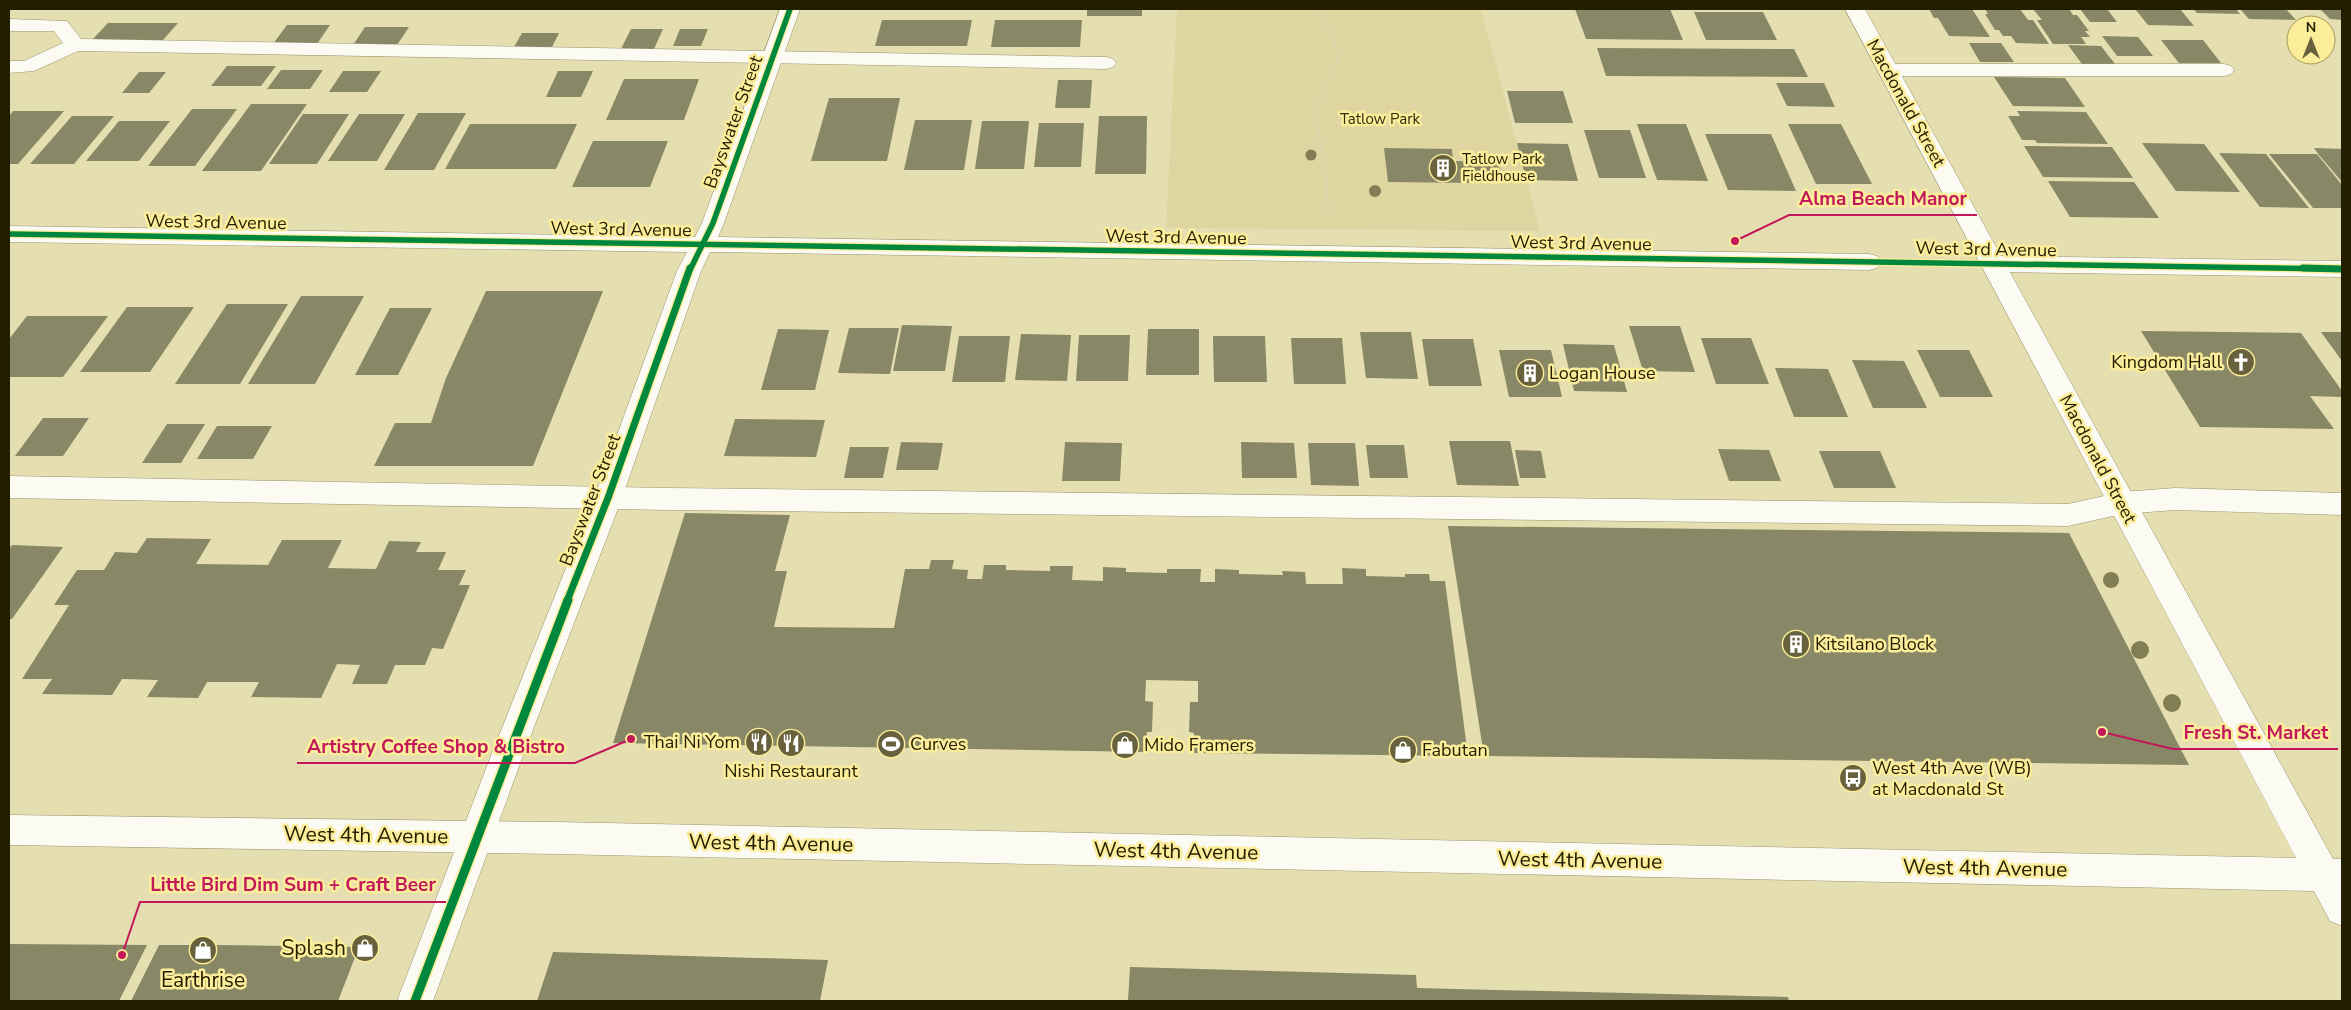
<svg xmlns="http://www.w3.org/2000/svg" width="2351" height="1010" viewBox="0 0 2351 1010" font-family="'Nunito Sans',sans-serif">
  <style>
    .green { fill: #ded5a0 }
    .building { fill: #888766 }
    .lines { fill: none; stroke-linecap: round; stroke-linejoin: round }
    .lane-casing { stroke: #99936d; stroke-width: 1 }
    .street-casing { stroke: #99936d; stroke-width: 1 }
    .secondary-casing { stroke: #99936d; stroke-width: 1 }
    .path { stroke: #d5d2c4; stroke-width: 2.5; stroke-dasharray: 1 3; stroke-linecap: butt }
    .lane { fill: #fbfaf3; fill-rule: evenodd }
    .street { fill: #fbfaf3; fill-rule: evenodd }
    .secondary { fill: #fbfaf3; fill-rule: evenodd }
    .cycleway-far2-casing { stroke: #fbed9a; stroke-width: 8 }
    .cycleway-far1-casing { stroke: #fbed9a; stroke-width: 10 }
    .cycleway-casing { stroke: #fbed9a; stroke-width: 12 }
    .cycleway-far2 { stroke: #00873e; stroke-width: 5.5 }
    .cycleway-far1 { stroke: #00873e; stroke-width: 7 }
    .cycleway { stroke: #00873e; stroke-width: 9 }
    .tree { fill: #837d56 }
    .labels { text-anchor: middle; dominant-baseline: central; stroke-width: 5; stroke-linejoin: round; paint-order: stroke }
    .far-park-label { font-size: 15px; fill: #332d0c; stroke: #fbed9a }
    .far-poi-label { font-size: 15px; fill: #241e00; stroke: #fbed9a; text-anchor: start }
    .street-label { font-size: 18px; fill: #241e00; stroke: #fbed9a }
    .poi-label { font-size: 18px; fill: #241e00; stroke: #fbed9a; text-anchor: start }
    .near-street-label { font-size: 21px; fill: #241e00; stroke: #fbed9a }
    .near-poi-label { font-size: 21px; fill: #241e00; stroke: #fbed9a; text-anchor: end }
    .leader { fill: none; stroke: #c2185b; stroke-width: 2 }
    .callout-dot { fill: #c2185b; stroke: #fbed9a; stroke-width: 2 }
    .callout-label { font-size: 19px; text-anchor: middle; font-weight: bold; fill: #c2185b; stroke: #fbed9a; stroke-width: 5; stroke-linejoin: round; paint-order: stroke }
  </style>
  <rect width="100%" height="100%" fill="#e5deb0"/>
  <!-- green -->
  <path class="green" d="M1177,9H1481L1540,231L1166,228Z"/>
  <!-- building -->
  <g class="building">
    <rect x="1087" y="9" width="55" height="7"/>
    <path d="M1575,9H1670L1683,40L1586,39Z"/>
    <path d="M1929,9H1972L1990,37L1949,36L1938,18H1934Z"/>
    <path d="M1985,9H2020L2028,20H2033L2049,44L2016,43L2011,36H2003L1999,30H1995L1985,14H1988Z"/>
    <path d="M2033,9H2069L2073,15H2077L2089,31H2085L2090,37H2081L2086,44H2053L2037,20H2042Z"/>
    <path d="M2080,9H2107L2117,22H2090Z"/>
    <path d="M2135,9H2180L2194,26L2148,25Z"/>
    <path d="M2193,9H2236L2240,14L2197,13Z"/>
    <path d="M2240,9H2286L2296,20L2249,19Z"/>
    <path d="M2320,9H2342V20L2330,19Z"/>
    <path d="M1694,12H1763L1777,40H1706Z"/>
    <path d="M882,20H972L967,46H875Z"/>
    <path d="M995,20H1082L1080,47H991Z"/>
    <path d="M108,23H178L163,40H92Z"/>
    <path d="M287,25H330L317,44H273Z"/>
    <path d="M365,27H409L395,48H351Z"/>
    <path d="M631,29H663L654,49H621Z"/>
    <path d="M680,29H708L701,46H673Z"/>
    <path d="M522,33H559L552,47H514Z"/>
    <path d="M2102,36L2138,37L2153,56H2117Z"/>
    <path d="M2161,40H2203L2221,63H2179Z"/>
    <path d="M1969,43H2001L2014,62H1980Z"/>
    <path d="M2068,45L2101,46L2115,64H2082Z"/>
    <path d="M1597,48L1794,49L1808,77L1606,76Z"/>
    <path d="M227,66H276L261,86H211Z"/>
    <path d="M281,70H323L310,89H267Z"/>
    <path d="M343,71H381L367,92H329Z"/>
    <path d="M558,71H593L581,97H546Z"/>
    <path d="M139,72H166L149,93H122Z"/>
    <path d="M1994,77L2065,78L2085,107L2013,106Z"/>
    <path d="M624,79H699L684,120H606Z"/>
    <path d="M1058,80H1092L1090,108H1055Z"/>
    <path d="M1776,83H1824L1835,107L1787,106Z"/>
    <path d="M1507,91H1563L1573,123H1515Z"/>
    <path d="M829,98H900L887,161H811Z"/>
    <path d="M251,104H307L261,171H202Z"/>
    <path d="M192,109H237L195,166H148Z"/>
    <path d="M13,111H64L18,164H9V116Z"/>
    <path d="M2017,111L2086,112L2108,144L2037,143L2035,140H2022L2008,116H2020Z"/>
    <path d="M418,113H466L434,170H384Z"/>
    <path d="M303,114H349L317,164H269Z"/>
    <path d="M359,114H405L377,161H328Z"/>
    <path d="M72,116H114L74,164H30Z"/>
    <path d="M1099,116H1147L1146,174H1095Z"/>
    <path d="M915,120H972L964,170H904Z"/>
    <path d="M119,121H170L139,161H86Z"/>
    <path d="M982,121H1029L1024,169H975Z"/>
    <path d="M1039,123H1084L1081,167H1034Z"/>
    <path d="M470,124H577L556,169H445Z"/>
    <path d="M1637,124H1686L1708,181L1657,180Z"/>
    <path d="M1788,124H1841L1872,184H1816Z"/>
    <path d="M1584,130H1630L1646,178H1599Z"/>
    <path d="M1705,134H1771L1796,191L1728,190Z"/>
    <path d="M593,141H668L650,187H572Z"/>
    <path d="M1517,143L1568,144L1578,181L1526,180Z"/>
    <path d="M2142,143L2204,144L2240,192L2176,191Z"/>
    <path d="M2024,146L2112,147L2133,178L2043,177Z"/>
    <path d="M1384,148L1452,149L1453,161L1498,162L1501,175H1474L1475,183L1388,182Z"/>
    <path d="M2314,148L2342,149V182L2319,155Z"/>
    <path d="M2219,153L2266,154L2309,208L2260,207Z"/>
    <path d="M2269,154H2317L2342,185V208H2313Z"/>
    <path d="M2048,181L2134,182L2159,218L2070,217Z"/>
    <path d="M486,291H603L533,466H374L395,423H431L446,378Z"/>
    <path d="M301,296H364L315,384H248Z"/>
    <path d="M227,304H288L240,384H175Z"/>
    <path d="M127,307H194L150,372H80Z"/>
    <path d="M390,308H432L398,375H355Z"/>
    <path d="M27,316H108L63,377H9V339Z"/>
    <path d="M902,325L952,326L945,371H893Z"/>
    <path d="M1629,326H1680L1695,372L1643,371Z"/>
    <path d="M849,328H899L890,374L838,373Z"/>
    <path d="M778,329L829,330L815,390H761Z"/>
    <path d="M1148,329H1199V375H1146Z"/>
    <path d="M2141,331L2301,333L2342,391V397L2310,396L2334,429L2200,427Z"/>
    <path d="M1360,332H1411L1418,379L1366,378Z"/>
    <path d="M2321,332H2342V361Z"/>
    <path d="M1021,334L1071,335L1067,381L1015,380Z"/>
    <path d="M1079,335H1130L1128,381H1076Z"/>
    <path d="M959,336H1010L1005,382H952Z"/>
    <path d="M1213,336H1265L1267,382H1214Z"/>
    <path d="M1291,338H1342L1346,384H1294Z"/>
    <path d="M1701,338H1751L1769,384H1716Z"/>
    <path d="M1422,339H1473L1482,386H1429Z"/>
    <path d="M1563,344L1614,345L1627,392L1574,391Z"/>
    <path d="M1499,350H1551L1562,397H1509Z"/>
    <path d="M1917,350H1969L1993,397H1940Z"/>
    <path d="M1852,360L1904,361L1927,408H1873Z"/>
    <path d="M1775,368L1828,369L1848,417H1794Z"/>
    <path d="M43,418H89L63,456H15Z"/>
    <path d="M735,419L825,420L816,457L724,456Z"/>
    <path d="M167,424H205L181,463H142Z"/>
    <path d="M217,426H272L253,459H197Z"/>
    <path d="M1449,441H1510L1519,486L1457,485Z"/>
    <path d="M901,442L943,443L938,470H896Z"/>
    <path d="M1065,442L1122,443L1120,481H1062Z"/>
    <path d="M1241,442L1294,443L1297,478H1242Z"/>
    <path d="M1308,443H1355L1359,486L1311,485Z"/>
    <path d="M1366,445H1404L1408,478H1370Z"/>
    <path d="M850,447H889L883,478H844Z"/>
    <path d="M1718,449L1769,450L1781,481H1729Z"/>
    <path d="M1515,450L1541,451L1546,478H1520Z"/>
    <path d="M1819,451H1880L1896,488H1834Z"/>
    <path d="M685,513L790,515L775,571H787L774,627L894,628L905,569H929L931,560H954L952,569L968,570L967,579H982L984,565H1006V570L1050,571V566H1073L1072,580L1103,581V567L1126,568V572L1167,573V569H1201L1200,582H1215V569L1239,570V574L1283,575L1282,571L1305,572L1306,584H1343L1342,568L1366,569V576L1405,577V574H1429L1430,581H1445L1468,756L1194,753V733L1189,732L1190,702H1198V681L1146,680L1145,701L1153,702L1152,732H1147L1146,752L613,743Z"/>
    <path d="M1448,526L2069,533L2189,765L1484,756Z"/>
    <path d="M147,538L211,539L196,564L268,565L282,540H342L328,568L376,569L389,541L421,542L416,552H446L438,570H466L459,585H470L443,649L432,648L425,665H395L387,684H352L360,665L337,664L321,698L251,697L259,682H207L198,698L147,697L158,680L122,679L112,695L42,694L52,679H22L69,605H54L77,570H104L115,552L137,553Z"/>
    <path d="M12,545L63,547L12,619H9V549Z"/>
    <path d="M9,944L147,945L119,1001H9Z"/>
    <path d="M159,945H221L359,947L338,1001H131Z"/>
    <path d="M553,952L828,960L820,1001H537Z"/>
    <path d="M1130,967L1416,975L1417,988L1788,997L1789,1001H1128Z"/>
  </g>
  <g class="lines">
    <!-- lane casing -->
    <g class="lane-casing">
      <g id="lane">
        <path d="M9,19L67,21L81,39L1106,57L1113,59L1116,63L1113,67L1106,69L78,51L34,71L9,73V61H24L63,43L54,31H9Z"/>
        <path d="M1888,64H2224L2231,66L2234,70L2231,74L2224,76H1888L1881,74L1878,70L1881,66Z"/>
        <path d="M9,476L668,488L2068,504L2122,492L2175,488L2342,493V515L2175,510L2122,514L2068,526L668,510L9,498Z"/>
      </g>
    </g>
    <!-- street casing -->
    <g class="street-casing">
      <g id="street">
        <path d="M780,9H800L724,223L718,237L1869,254L1877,256L1881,262L1877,268L1869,270L710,252L701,271L622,498L524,753L433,1001H397L492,753L594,498L677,271L687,252L9,242V226L695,237L702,223Z"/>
        <path d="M1993,256L2342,261V277L1993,272L1985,270L1981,264L1985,258Z"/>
      </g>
    </g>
    <!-- secondary casing -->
    <g class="secondary-casing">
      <path id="secondary" d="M1845,9H1865L2333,859H2342V926L2330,921L2314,891L556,854L9,845V815L556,822L2296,858Z"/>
    </g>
    <!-- path -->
    <path class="path" d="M1319,9L1339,56L1315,110L1327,187L1328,218"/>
    <!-- lane -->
    <use href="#lane" class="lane"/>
    <!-- street -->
    <use href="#street" class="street"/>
    <!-- secondary -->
    <use href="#secondary" class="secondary"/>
    <!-- cycleway-far2 casing -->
    <g class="cycleway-far2-casing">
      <g id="cycleway-far2">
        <path d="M9,234L2342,269"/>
        <path d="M690,270L713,223L790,9"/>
      </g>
    </g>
    <!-- cycleway-far1 casing -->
    <g class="cycleway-far1-casing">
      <g id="cycleway-far1">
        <path d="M2303,268L2342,269"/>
        <path d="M567,601L608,498L690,268"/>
      </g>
    </g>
    <!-- cycleway casing -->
    <g class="cycleway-casing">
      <path id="cycleway" d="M415,1001L568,600"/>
    </g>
    <!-- cycleway-far2 -->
    <use href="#cycleway-far2" class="cycleway-far2"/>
    <!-- cycleway-far1 -->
    <use href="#cycleway-far1" class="cycleway-far1"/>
    <!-- cycleway -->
    <use href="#cycleway" class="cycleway"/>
  </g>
  <!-- trees -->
  <g class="tree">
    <circle cx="1311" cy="155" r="5.5"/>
    <circle cx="1375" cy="191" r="6"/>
    <circle cx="2111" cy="580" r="8"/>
    <circle cx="2140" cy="650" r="9"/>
    <circle cx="2172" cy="703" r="9"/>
  </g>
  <!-- icons -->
  <defs>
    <g id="building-disc" transform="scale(1.4375)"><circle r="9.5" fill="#68613e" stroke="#fbed9a"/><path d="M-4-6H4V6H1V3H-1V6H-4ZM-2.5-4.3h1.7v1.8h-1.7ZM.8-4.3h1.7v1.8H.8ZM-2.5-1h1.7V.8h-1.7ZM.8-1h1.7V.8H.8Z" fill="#fff"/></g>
    <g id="church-disc" transform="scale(1.4375)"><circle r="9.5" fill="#68613e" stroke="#fbed9a"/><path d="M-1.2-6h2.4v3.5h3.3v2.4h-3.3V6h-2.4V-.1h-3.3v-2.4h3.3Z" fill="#fff"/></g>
    <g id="restaurant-disc" transform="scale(1.4375)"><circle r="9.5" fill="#68613e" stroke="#fbed9a"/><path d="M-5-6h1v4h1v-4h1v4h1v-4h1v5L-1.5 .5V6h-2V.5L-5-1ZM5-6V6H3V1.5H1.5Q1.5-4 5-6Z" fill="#fff"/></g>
    <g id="stadium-disc" transform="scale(1.4375)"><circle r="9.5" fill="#68613e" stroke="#fbed9a"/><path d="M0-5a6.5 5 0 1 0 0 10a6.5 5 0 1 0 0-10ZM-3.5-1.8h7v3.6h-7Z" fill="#fff"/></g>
    <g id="shop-disc" transform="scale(1.4375)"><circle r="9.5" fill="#68613e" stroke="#fbed9a"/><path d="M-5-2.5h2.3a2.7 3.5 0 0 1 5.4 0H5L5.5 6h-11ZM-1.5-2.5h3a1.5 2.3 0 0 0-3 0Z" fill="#fff"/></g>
    <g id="bus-disc" transform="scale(1.4375)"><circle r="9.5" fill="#68613e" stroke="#fbed9a"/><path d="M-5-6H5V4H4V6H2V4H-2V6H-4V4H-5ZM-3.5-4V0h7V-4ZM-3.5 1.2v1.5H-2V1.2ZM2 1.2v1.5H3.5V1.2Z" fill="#fff"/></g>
  </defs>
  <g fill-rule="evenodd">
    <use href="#building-disc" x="1443" y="168"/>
    <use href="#church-disc" x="2241" y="362"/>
    <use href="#building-disc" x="1530" y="373"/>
    <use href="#building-disc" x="1796" y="644"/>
    <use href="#restaurant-disc" x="759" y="742"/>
    <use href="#restaurant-disc" x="791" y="743"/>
    <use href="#stadium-disc" x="891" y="744"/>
    <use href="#shop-disc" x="1125" y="745"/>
    <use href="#shop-disc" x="1403" y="750"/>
    <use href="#bus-disc" x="1853" y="778"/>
    <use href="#shop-disc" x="365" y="948"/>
    <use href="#shop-disc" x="203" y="950"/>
  </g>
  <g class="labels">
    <!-- far-park labels -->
    <g class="far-park-label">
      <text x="1380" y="119">Tatlow Park</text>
    </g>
    <!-- far-poi labels -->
    <g class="far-poi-label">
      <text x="1462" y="159">Tatlow Park<tspan x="1462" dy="17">Fieldhouse</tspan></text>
    </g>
    <!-- street labels -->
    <g class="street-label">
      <text transform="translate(1906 103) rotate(61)">Macdonald Street</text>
      <text transform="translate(733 122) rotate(-70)">Bayswater Street</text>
      <text transform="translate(216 222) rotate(1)">West 3rd Avenue</text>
      <text transform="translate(621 229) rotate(1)">West 3rd Avenue</text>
      <text transform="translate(1176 237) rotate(1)">West 3rd Avenue</text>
      <text transform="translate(1581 243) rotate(1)">West 3rd Avenue</text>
      <text transform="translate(1986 249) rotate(1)">West 3rd Avenue</text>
      <text transform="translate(2098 459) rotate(62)">Macdonald Street</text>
      <text transform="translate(590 500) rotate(-69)">Bayswater Street</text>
    </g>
    <!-- poi labels -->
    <g class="poi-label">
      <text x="2222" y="362" text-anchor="end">Kingdom Hall</text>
      <text x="1549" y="373">Logan House</text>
      <text x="1815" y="644">Kitsilano Block</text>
      <text x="740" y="742" text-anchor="end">Thai Ni Yom</text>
      <text x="910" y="744">Curves</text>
      <text x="1144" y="745">Mido Framers</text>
      <text x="1422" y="750">Fabutan</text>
      <text x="1872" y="768">West 4th Ave (WB)<tspan x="1872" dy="21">at Macdonald St</tspan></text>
      <text x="791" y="771" text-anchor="middle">Nishi Restaurant</text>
    </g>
    <!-- near-street labels -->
    <g class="near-street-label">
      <text transform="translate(366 835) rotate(1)">West 4th Avenue</text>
      <text transform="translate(771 843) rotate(1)">West 4th Avenue</text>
      <text transform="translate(1176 851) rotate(1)">West 4th Avenue</text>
      <text transform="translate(1580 860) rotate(1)">West 4th Avenue</text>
      <text transform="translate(1985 868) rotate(1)">West 4th Avenue</text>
    </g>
    <!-- near-poi labels -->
    <g class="near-poi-label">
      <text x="346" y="948">Splash</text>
      <text x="203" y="980" text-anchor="middle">Earthrise</text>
    </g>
  </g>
  <!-- callouts -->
  <path class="leader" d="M1735 241L1789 215H1977M2102 732L2173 749H2338M631 739L575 763H297M122 955L140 902H446"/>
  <g class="callout-dot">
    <circle cx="1735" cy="241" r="5"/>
    <circle cx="2102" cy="732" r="5"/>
    <circle cx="631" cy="739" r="5"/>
    <circle cx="122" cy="955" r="5"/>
  </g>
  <g class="callout-label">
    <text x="1883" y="205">Alma Beach Manor</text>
    <text x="2256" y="739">Fresh St. Market</text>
    <text x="436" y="753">Artistry Coffee Shop &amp; Bistro</text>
    <text x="293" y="891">Little Bird Dim Sum + Craft Beer</text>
  </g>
  <!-- border -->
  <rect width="2351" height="1010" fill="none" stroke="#241e00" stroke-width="20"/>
  <!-- north arrow -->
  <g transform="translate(2311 40)"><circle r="24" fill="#fbed9a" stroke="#a59a5c"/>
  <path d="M0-4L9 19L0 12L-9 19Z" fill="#68613e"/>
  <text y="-8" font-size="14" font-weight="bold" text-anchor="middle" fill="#241e00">N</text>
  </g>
</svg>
